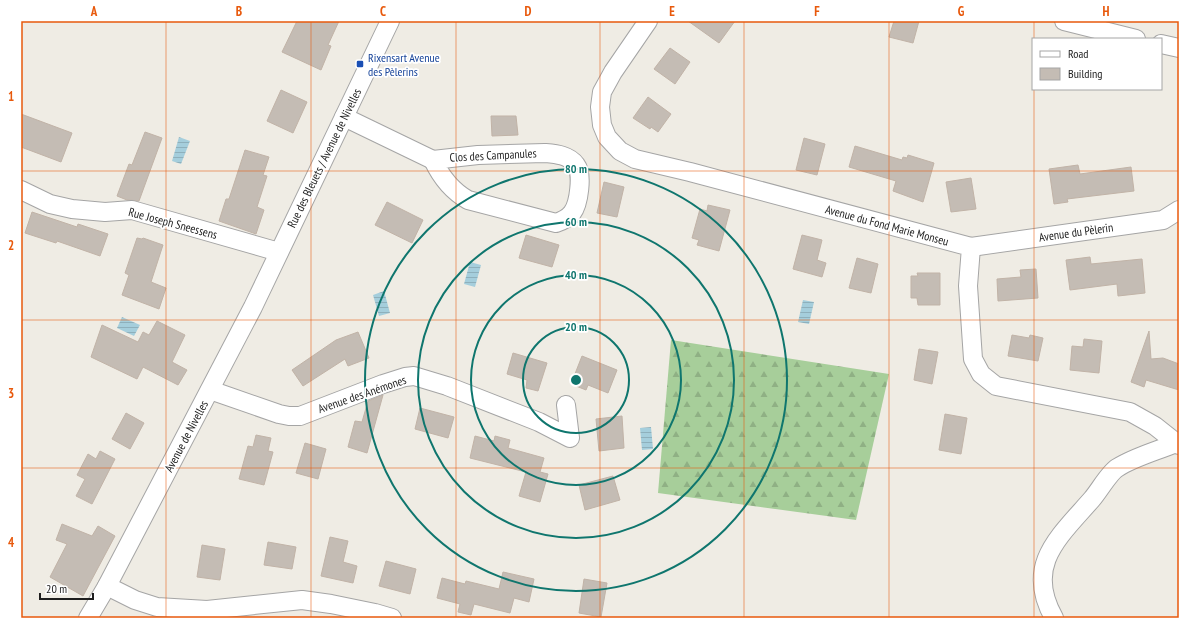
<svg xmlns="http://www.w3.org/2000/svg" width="1200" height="639" viewBox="0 0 1200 639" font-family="'PT Sans Narrow',sans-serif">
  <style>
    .forest { fill: url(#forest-firs) }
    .water { fill: url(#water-rules) }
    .building { fill: #c4bcb4; stroke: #c1b3a7 }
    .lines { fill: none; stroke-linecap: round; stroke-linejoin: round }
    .minor-casing { stroke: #a5a5a5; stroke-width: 20 }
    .minor { stroke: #fff; stroke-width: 18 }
    .grid { fill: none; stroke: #e8590c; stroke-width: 1; stroke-opacity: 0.55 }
    .ring { fill: none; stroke: #0f766e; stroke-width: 2 }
    .transit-dot { fill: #1a4fb4; stroke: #fff; stroke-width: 1.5 }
    .labels { text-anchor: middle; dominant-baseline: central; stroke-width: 3.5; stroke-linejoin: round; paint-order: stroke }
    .transit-label { font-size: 12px; fill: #164399; stroke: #fff; text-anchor: start }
    .street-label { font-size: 12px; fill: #1e1e1e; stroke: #fff }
    .centre { fill: #0f766e; stroke: #fff; stroke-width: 2 }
    .ring-label { font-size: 12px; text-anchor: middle; font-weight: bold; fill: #0f766e; stroke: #fff; stroke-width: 3.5; stroke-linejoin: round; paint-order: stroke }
    .neatline { fill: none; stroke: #e8590c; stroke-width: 1.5 }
    .grid-label { font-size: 13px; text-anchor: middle; font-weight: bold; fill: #e8590c }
  </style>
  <defs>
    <pattern id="forest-firs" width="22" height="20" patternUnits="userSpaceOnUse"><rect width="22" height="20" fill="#a7ce9a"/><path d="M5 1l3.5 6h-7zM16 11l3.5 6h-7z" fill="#8fb084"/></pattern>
    <pattern id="water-rules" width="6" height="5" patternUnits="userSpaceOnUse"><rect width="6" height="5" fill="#a5cedc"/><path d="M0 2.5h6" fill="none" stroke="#8eb0bc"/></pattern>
  </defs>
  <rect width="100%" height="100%" fill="#efece4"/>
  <!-- forest -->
  <path class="forest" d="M671,340L889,374L856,520L658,493Z"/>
  <!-- water -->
  <g class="water">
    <path d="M179,137L190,141L181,164L172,161Z"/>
    <path d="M470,262L481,265L475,287L464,284Z"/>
    <path d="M384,291L390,313L379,316L373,295Z"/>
    <path d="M803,300L814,302L809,324L798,322Z"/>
    <path d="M122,317L140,325L134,336L117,328Z"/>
    <path d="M651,427L653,449L642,450L640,428Z"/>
  </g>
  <!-- building -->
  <g class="building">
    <path d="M297,21H339L328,45L331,46L321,70L282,52Z"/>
    <path d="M688,21H735L719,43Z"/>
    <path d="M894,21H919L913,43L889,37Z"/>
    <path d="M670,48L690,62L675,84L654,69Z"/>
    <path d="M281,90L307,102L293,133L267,121Z"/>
    <path d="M648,97L671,114L658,132L651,127L650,129L633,118Z"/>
    <path d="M21,114L72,133L61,162L21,147Z"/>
    <path d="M491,116H516L518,135L492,136Z"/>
    <path d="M145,132L162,138L139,201L127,200L117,196L129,164L132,165Z"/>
    <path d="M804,138L825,144L817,175L796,170Z"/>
    <path d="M855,146L902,160L903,157L907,158L908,155L934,163L923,202L893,191L896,181L849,167Z"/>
    <path d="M245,150L269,157L263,175L267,176L257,207L264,210L256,234L219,221L226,199H229Z"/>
    <path d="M1078,165L1080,174L1131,167L1134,191L1067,199L1068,202L1054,204L1049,169Z"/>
    <path d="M971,178L976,209L951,212L946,182Z"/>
    <path d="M604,182L624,187L617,217L597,213Z"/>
    <path d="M387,202L423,220L412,243L375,225Z"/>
    <path d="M708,205L730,210L719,251L697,245L699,240L692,238L700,209L707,211Z"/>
    <path d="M32,212L77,227L78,224L108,234L100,256L57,241L56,243L25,233Z"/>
    <path d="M526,235L559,245L552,267L519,258Z"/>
    <path d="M802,235L822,240L817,260L826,263L822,277L793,269Z"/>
    <path d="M137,238L142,239L143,238L163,245L151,282L166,288L159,309L122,295L129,275L125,273Z"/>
    <path d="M1090,257L1091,264L1142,259L1145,293L1118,296L1117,284L1070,290L1066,260Z"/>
    <path d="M857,258L878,264L871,293L849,288Z"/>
    <path d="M1036,269L1038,298L998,301L997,279L1021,277L1020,270Z"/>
    <path d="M917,273H940V305H918L917,298H911V276H918Z"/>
    <path d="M157,321L185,335L172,362L187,370L178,385L143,367L137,379L91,357L102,325L138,342L143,332L149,335Z"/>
    <path d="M1149,331L1151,359L1163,358L1179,364V390L1146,380L1144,387L1131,382Z"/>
    <path d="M358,332L369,358L348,366L345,359L303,386L292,370L336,340Z"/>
    <path d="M1012,335L1029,338L1030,335L1043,338L1038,361L1008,356Z"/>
    <path d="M1084,339L1102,341L1099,373L1070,370L1072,346L1083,347Z"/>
    <path d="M919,349L938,352L932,384L914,380Z"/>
    <path d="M513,353L547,363L538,391L526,388L527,380L507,374Z"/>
    <path d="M582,356L617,370L608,393L588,385L586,390L571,384Z"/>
    <path d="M383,395L367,453L348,447L355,421L362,422L368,401Z"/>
    <path d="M420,408L454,417L448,438L415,429Z"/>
    <path d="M126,413L144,423L130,449L112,439Z"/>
    <path d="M945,414L967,418L961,454L939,450Z"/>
    <path d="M622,416L624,448L599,451L596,419Z"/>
    <path d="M256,435L271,438L268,451L273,452L264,485L239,479L248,446L253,447Z"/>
    <path d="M475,436L494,441L495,436L510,440L508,448L544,458L540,472L548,474L540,502L519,496L526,472L470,458Z"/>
    <path d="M305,443L326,449L318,479L296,473Z"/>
    <path d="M100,451L115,459L92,504L76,496L85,479L77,475L88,454L96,459Z"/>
    <path d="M613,476L620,500L585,510L579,485Z"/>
    <path d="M62,524L92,536L98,526L115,536L83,596L50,577L67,544L56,540Z"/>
    <path d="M330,537L348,541L343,562L357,566L353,583L321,576Z"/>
    <path d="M268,542L296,547L292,569L264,565Z"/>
    <path d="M202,545L225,549L220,580L197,577Z"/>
    <path d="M386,561L416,569L410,594L379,586Z"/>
    <path d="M503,572L534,579L529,602L514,598L510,613L474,604L471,615L458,612L460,604L437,598L442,578L465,584L466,581L499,589Z"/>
    <path d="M584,579L607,583L601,617L579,613Z"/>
  </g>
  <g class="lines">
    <!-- minor casing -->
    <g class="minor-casing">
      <g id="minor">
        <path d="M648,21L613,72L602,92L600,107L602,125L607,137L620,151L635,159L690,172L971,247L968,286L973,359L981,374L996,386L1130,412L1155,426L1179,445"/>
        <path d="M1064,21L1136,39"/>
        <path d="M1161,44L1179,48"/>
        <path d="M344,117L433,160"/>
        <path d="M545,153C556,154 569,155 576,165C583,174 579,204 572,213C568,218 562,221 556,223L468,200C452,191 441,177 433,160L478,155Z"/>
        <path d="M21,190L50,204L72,209L105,212L132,210L279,252"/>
        <path d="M971,247L1163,220L1179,210"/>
        <path d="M210,390L279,414L289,416H300L383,384L405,377L414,376L447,386L539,422L570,438L566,405"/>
        <path d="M107,586L135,600L157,607L207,610L302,600L331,604L375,613L392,618"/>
        <path d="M88,618L107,586L253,307L390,21"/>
        <path d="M1054,618C1024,565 1059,537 1092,499C1099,491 1109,473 1117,468C1134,457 1157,451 1176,443"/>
      </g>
    </g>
    <!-- minor -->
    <use href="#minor" class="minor"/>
  </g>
  <!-- grid -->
  <path class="grid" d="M166,21V618M311,21V618M456,21V618M600,21V618M744,21V618M889,21V618M1034,21V39M1034,89V618M21,171H1179M21,320H1179M21,468H1179"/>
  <!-- distance rings -->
  <g class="ring">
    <circle cx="576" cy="380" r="53"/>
    <circle cx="576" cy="380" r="105"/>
    <circle cx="576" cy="380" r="158"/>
    <circle cx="576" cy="380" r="211"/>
  </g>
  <!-- markers -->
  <rect class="transit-dot" x="356" y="60" width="8" height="8" rx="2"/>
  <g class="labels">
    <!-- transit labels -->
    <g class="transit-label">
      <text x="368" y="57">Rixensart Avenue<tspan x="368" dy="14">des Pèlerins</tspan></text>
    </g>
    <!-- street labels -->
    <g class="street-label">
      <text transform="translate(493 155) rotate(-3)">Clos des Campanules</text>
      <text transform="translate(324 158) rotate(-64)">Rue des Bleuets / Avenue de Nivelles</text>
      <text transform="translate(173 223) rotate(15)">Rue Joseph Sneessens</text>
      <text transform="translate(887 225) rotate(15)">Avenue du Fond Marie Monseu</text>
      <text transform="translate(1076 232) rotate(-8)">Avenue du Pèlerin</text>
      <text transform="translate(362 394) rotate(-19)">Avenue des Anémones</text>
      <text transform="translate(186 436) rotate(-62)">Avenue de Nivelles</text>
    </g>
  </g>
  <circle cx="576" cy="380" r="6" class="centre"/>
  <g class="ring-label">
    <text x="576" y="173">80 m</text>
    <text x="576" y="226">60 m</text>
    <text x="576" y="279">40 m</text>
    <text x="576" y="331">20 m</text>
  </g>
  <!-- border -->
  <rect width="1200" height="639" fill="none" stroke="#ffffff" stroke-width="44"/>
  <!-- legend -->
  <rect x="1032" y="38" width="130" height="52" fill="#ffffff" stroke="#a5a5a5"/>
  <rect x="1040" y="51" width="20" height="6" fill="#ffffff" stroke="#a5a5a5"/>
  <text x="1068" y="58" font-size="12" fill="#1e1e1e">Road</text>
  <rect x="1040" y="68" width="20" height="12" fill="#c4bcb4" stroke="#a5a5a5"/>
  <text x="1068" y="78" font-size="12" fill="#1e1e1e">Building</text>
  <!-- scale -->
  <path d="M40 593v6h53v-6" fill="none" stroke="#1e1e1e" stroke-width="2"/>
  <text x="46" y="593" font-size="12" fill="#1e1e1e" stroke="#ffffff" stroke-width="3" paint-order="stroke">20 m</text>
  <rect x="22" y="22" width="1156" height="595" class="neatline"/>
  <g class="grid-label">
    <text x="94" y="16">A</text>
    <text x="239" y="16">B</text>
    <text x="383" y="16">C</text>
    <text x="528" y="16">D</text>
    <text x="672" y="16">E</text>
    <text x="817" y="16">F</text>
    <text x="961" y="16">G</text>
    <text x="1106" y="16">H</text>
    <text x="11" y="101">1</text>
    <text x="11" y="250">2</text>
    <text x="11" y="398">3</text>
    <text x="11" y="547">4</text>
  </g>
</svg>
